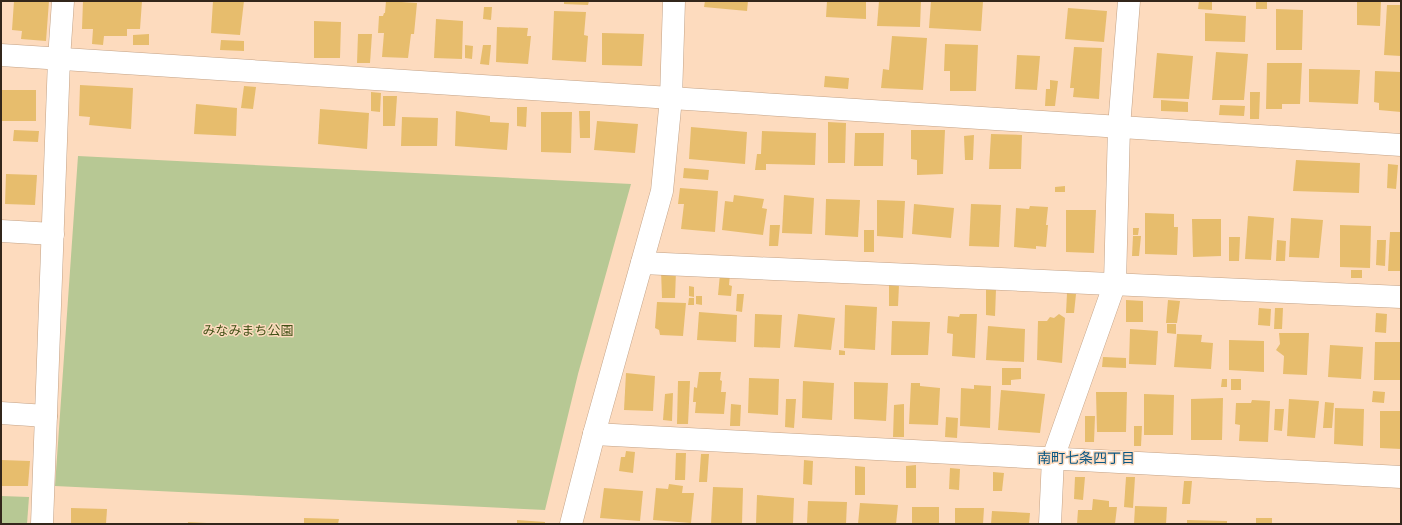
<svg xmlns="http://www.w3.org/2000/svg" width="1402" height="525" viewBox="0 0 1402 525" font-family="'Noto Sans','Noto Sans JP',sans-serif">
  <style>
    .green { fill: #b7c894 }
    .building { fill: #e7bd6d }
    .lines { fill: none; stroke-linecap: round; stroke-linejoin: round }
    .street-casing { stroke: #c3a286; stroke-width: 23 }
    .street { stroke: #fff; stroke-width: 22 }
    .labels { text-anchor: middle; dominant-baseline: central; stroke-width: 3; stroke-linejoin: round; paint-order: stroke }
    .park-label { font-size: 13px; fill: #425117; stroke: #fddbbe }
    .neighbourhood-label { font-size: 14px; fill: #095683; stroke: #fddbbe }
  </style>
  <rect width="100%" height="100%" fill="#fddbbe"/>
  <!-- green -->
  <g class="green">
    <path d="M78,156L631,184L578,374L545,510L55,486Z"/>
    <path d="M1,496L29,497L27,524H1Z"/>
  </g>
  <!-- building -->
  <g class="building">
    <path d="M14,1H49L46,41L21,39L22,31L12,30Z"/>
    <path d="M83,1H142L140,29H127V36H104L103,45L92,44L93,29H82Z"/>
    <path d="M213,1H244L240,35L211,33Z"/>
    <path d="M386,1L417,3L414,34H411L408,58L382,57L384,33H378L379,16H383L384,13H385Z"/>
    <path d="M564,1H589L588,5L564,4Z"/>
    <path d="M705,1H748L747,11L704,7Z"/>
    <path d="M827,1H866V19L826,17Z"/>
    <path d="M879,1H921L920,27L877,26Z"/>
    <path d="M931,1H983L981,31L929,28Z"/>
    <path d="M1199,1H1212V10L1198,9Z"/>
    <rect x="1256" y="1" width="11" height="8"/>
    <path d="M1357,1H1381L1380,26L1357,25Z"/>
    <path d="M1387,5H1401V56L1384,55Z"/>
    <path d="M484,7H492L491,20L483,19Z"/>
    <path d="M1068,8L1107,11L1104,42L1065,39Z"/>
    <path d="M1276,9L1303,10L1302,50H1276Z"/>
    <path d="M554,11L586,12L584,35L588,36L586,62L552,60Z"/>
    <path d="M1205,13L1246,16L1245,42L1205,41Z"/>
    <path d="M436,19L463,21L462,59L434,58Z"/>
    <path d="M314,21L341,22L340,58H314Z"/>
    <path d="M497,27L528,28L527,36H531L528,64L496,62Z"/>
    <path d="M602,33L644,34L642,66L602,65Z"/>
    <path d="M149,34V45H133V35Z"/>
    <path d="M358,34H372L370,63H357Z"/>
    <path d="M892,36L927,38L923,90L881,88L883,69L889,70Z"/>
    <path d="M221,40L244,41V51L220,50Z"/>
    <path d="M945,44L978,45L976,91H950V71H944Z"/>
    <path d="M465,45L473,46L472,59L465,58Z"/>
    <path d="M483,45H491L489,65L480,64Z"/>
    <path d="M1074,47L1102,48L1099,99L1073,97L1074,88H1070Z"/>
    <path d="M1216,52L1248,54L1244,100H1212Z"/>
    <path d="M1157,53L1193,56L1189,99L1153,98Z"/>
    <path d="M1017,55L1040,56L1037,90L1015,89Z"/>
    <path d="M1267,63H1302L1300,104H1282V109H1266Z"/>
    <path d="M1309,69L1360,70L1358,104L1309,102Z"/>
    <path d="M1375,71L1401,72V112L1379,110V103L1374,102Z"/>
    <path d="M825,76L849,78L848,89L824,87Z"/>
    <path d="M1050,80L1058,81L1055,106H1045L1046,89H1050Z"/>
    <path d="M80,85L133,88L131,129L89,125L90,117L79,116Z"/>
    <path d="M244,86L256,87L253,109L241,108Z"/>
    <rect x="2" y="90" width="34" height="31"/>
    <path d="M371,92L381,93L380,112L371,111Z"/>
    <path d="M1250,92H1260L1259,119H1250Z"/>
    <path d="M383,96H397L395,126H383Z"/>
    <path d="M1161,100L1188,102V112L1161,111Z"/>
    <path d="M196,104L237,108L236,136L194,134Z"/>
    <path d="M1220,105L1245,106L1244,116L1219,115Z"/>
    <path d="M517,107H527L526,127L517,126Z"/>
    <path d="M320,109L369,113L367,149L318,144Z"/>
    <path d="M456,111L490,116V122L509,123L507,150L455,146Z"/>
    <path d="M579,111H590V138H580Z"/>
    <path d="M541,112H572L571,153L541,152Z"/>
    <path d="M402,117L438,118L437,146H401Z"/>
    <path d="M597,121L638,124L635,153L594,150Z"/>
    <path d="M828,122L846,123L845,163H828Z"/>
    <path d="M691,127L747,132L745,164L689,159Z"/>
    <path d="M14,130L39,131L38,142L13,141Z"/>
    <path d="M911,130H945L943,174L917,175V160L911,159Z"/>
    <path d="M762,131L816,133L815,165L766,164V170H755L757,154H761Z"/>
    <path d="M855,133H884L883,166H854Z"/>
    <path d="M991,134L1022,135L1021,169H989Z"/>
    <path d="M974,135L973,160H965L964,136Z"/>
    <path d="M1296,160L1360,163L1359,193L1293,191Z"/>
    <path d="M1388,164L1398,165L1396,189L1387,188Z"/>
    <path d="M684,168L709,170L708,180L683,178Z"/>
    <path d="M6,174L37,175L35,205L5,204Z"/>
    <path d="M1065,186V192H1055V187Z"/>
    <path d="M680,188L718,191L715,232L681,229L684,204H678Z"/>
    <path d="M734,195L764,199L762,208L767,209L763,235L722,230L725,201L733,202Z"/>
    <path d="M784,195L814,198L812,234L782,233Z"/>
    <path d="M826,199L860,200L858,237L825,235Z"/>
    <path d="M877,200L905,201L903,238L877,236Z"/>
    <path d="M914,204L954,208L951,238L912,234Z"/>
    <path d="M971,204L1001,205L999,247L969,246Z"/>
    <path d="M1030,206L1048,207L1046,225H1048L1046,247L1036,246V249L1014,247L1016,208L1029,209Z"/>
    <path d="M1066,210H1096L1094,253L1066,252Z"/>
    <path d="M1145,213L1174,214V227H1178L1177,255L1145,254Z"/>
    <path d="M1248,216L1274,218L1271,260L1245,259Z"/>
    <path d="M1291,218L1323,220L1319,258L1289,257Z"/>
    <path d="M1192,219H1221V256L1193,257Z"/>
    <path d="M770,225H780L778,246H769Z"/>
    <path d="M1340,225L1371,226L1370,268L1340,267Z"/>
    <path d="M1133,228H1139L1138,235H1133Z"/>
    <rect x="864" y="230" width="10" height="22"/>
    <path d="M1390,232H1401V271H1388Z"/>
    <path d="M1133,236H1141L1139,256H1132Z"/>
    <path d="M1229,237H1240L1239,261H1229Z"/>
    <path d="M1277,240L1286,241L1285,261H1276Z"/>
    <path d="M1377,240H1386L1385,266L1376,265Z"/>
    <path d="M661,270L676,271L675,298H662Z"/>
    <rect x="1351" y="270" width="11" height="8"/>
    <path d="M720,274H730L729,285L732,286L731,296L718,295Z"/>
    <path d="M889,285H899L898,306H889Z"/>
    <path d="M689,286L694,287V297L689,296Z"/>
    <path d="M986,288L996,289L995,316L986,315Z"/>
    <path d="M1067,293L1076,294L1074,313H1066Z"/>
    <path d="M737,294H744L742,312L736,311Z"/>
    <path d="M696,296H702V305L696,304Z"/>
    <path d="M689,298H694V305H688Z"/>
    <path d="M1126,300L1143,301V322H1126Z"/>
    <path d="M1168,300L1180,301L1177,323H1166Z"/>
    <path d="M657,302L686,303L683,336L660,335L659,330L655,328Z"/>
    <path d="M845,305L877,307L875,350L844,348Z"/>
    <path d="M1259,308L1271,309L1270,326L1258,325Z"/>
    <path d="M1275,308H1283L1282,329H1274Z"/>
    <path d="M699,312L737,315L736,342L697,340Z"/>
    <path d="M1376,313L1387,314L1386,333L1375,332Z"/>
    <path d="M755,314L782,315L780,348L754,347Z"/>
    <path d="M798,314L835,318L831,350L794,347Z"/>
    <path d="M960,314H977L975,358L952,356L953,334L947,333L948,316L959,317Z"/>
    <path d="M1059,314L1065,318L1062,363L1037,360L1038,321H1047L1050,317L1054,318Z"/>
    <path d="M892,321L930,322L928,355H891Z"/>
    <path d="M1167,324H1176V334L1167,333Z"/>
    <path d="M988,326L1025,329L1024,362L986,360Z"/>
    <path d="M1130,329L1158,331L1156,365L1129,364Z"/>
    <path d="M1279,333H1309L1307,375L1283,374L1284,356L1276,350L1280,344Z"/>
    <path d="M1177,334L1202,335L1201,342L1213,343L1211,369L1174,367Z"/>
    <path d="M1229,340L1264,341V372L1229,370Z"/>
    <path d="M1375,342H1401V380H1374Z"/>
    <path d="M1330,345L1363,347L1361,379L1328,377Z"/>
    <path d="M839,350L845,351V355H839Z"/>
    <path d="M1103,357L1126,358V368L1102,367Z"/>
    <path d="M1002,368H1021V379L1011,380V385H1002Z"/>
    <path d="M699,372H721L720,380L722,381L721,392H726L724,414L695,413L696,402H693L694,387L697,388Z"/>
    <path d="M626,373L655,376L653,411L624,410Z"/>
    <path d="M749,378L779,379L778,415L748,413Z"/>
    <path d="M1222,379H1227V387H1221Z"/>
    <rect x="1231" y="379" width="10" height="11"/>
    <path d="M678,381H690L688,424H677Z"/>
    <path d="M803,381L834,383L832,420L802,418Z"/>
    <path d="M854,382L888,383L886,421L854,419Z"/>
    <path d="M911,383H920V386L940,388L938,425L909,424Z"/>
    <path d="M974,385L991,386L990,428L960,426L961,388L974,389Z"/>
    <path d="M1001,390L1045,394L1040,433L998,430Z"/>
    <path d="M1373,391L1385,392L1384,403L1372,402Z"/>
    <path d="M1096,392H1127L1126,432H1097Z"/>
    <path d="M673,393L672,421L663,420L665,394Z"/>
    <path d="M1144,394L1174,395L1173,435H1144Z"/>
    <path d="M1223,398L1222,440H1191V399Z"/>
    <path d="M786,399H796L794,428L785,427Z"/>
    <path d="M1289,399L1319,401L1315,438L1287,436Z"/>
    <path d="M1252,400L1270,401L1268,442L1239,441L1240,425L1235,424L1236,403H1251Z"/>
    <path d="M1325,402L1334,403L1332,428H1323Z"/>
    <path d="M731,404L741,405L740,426H730Z"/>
    <path d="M904,404V437H893L894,405Z"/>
    <path d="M1335,408L1364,409L1363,446L1334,444Z"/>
    <path d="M1275,409H1284L1282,431L1274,430Z"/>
    <path d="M1380,411H1401V449L1380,448Z"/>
    <path d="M1085,416H1095L1094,442H1085Z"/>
    <path d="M946,417L958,418L957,438L945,437Z"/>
    <path d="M1134,426H1142L1141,446H1134Z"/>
    <path d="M626,451L635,452L633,473L619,471L621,457H625Z"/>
    <path d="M676,453H686L685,480H675Z"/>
    <path d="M701,454H709L707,482H699Z"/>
    <path d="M1,460L30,461L28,486H1Z"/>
    <path d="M804,460L813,461L812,485L803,484Z"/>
    <path d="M916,465V488H906V466Z"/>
    <path d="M855,466L865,467V495H855Z"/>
    <path d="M950,468L960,469L959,490L949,489Z"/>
    <path d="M993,472L1004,473L1002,491H993Z"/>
    <path d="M1075,477H1085L1083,500L1074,499Z"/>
    <path d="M1126,477H1135L1133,508L1124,507Z"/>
    <path d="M1184,481H1192L1190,504H1182Z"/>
    <path d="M669,484L683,486L682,493H694L691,523L653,520L656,488L668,489Z"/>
    <path d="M713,487L743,488L742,524H711Z"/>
    <path d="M604,488L643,491L640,521L600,518Z"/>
    <path d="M757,495L794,498L793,524H756Z"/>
    <path d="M1093,499L1109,501V507H1117L1115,524H1077L1078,510H1092Z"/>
    <path d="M808,501L847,502L846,524H807Z"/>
    <path d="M860,503L898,505L896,524H858Z"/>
    <path d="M1135,506L1167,507L1166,524H1134Z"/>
    <rect x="912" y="507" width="27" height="17"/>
    <path d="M71,508L107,509L106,524H71Z"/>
    <path d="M955,508H984L983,524H955Z"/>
    <path d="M992,511L1030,513L1029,524H991Z"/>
    <path d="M304,518L339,519L338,524H304Z"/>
    <rect x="1256" y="518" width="16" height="6"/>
    <path d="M517,520L545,522V524H517Z"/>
    <path d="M1187,520L1227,521V524H1187Z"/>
    <path d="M188,522L207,523V524H188Z"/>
  </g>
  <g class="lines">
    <!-- street casing -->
    <g class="street-casing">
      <g id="street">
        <path d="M1,55L1401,145"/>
        <path d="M1,231L53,234"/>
        <path d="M642,263L1401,297"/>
        <path d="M1,413L46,416"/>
        <path d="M594,434L1401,477"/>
        <path d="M42,524L59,59L63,1"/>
        <path d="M571,524L594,434L662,191L671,98L674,1"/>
        <path d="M1050,524L1053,458L1115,283L1119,127L1129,1"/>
      </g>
    </g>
    <!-- street -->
    <use href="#street" class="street"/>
  </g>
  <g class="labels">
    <!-- park labels -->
    <g class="park-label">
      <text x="248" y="330">みなみまち公園</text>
    </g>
    <!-- neighbourhood labels -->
    <g class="neighbourhood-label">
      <text x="1086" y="457">南町七条四丁目</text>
    </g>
  </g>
  <!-- border -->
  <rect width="1402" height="525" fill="none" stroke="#33261b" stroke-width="4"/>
</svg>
